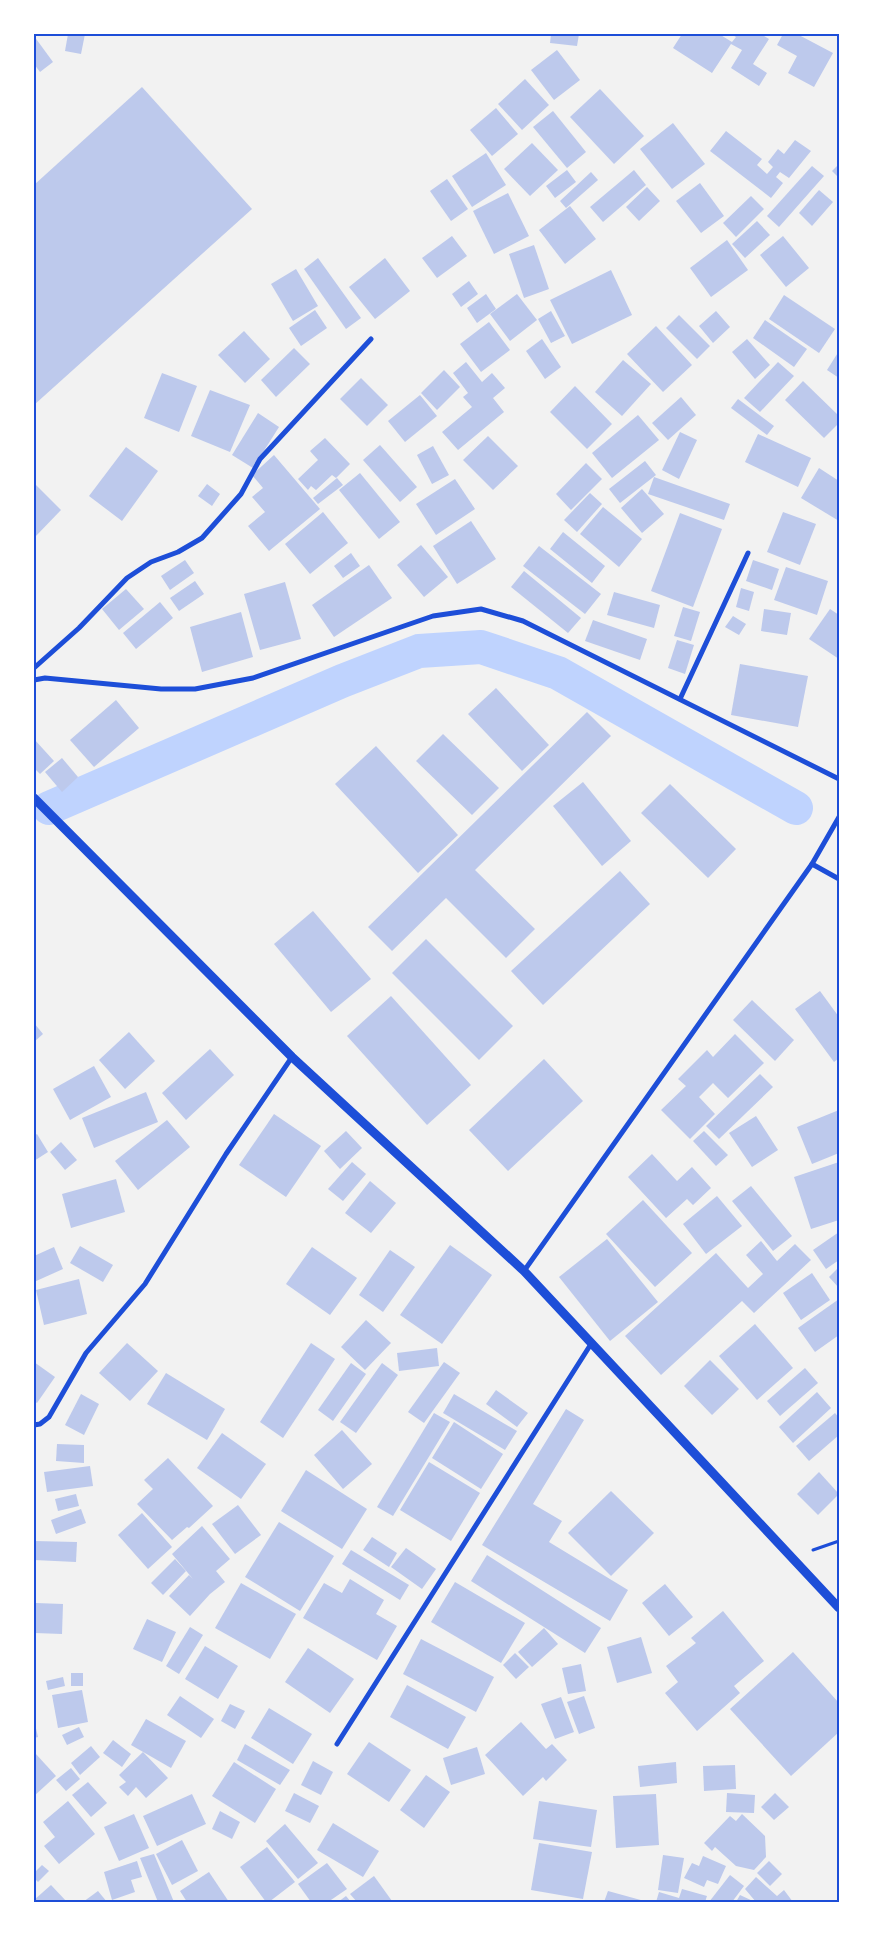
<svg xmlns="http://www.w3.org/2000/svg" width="873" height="1936" viewBox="0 0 873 1936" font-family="Barlow,sans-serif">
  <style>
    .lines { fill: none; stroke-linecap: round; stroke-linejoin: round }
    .canal { stroke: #bfd3fe; stroke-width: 34 }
    .building { fill: #bdc9ec }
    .path { stroke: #1d4ed8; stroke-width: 3 }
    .minor { stroke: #1d4ed8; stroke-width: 5 }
    .tertiary { stroke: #1d4ed8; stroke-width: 9 }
    .neatline { fill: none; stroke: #1d4ed8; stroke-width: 2 }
  </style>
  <rect width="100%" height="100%" fill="#f2f2f2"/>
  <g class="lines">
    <!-- canal -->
    <path class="canal" d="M49,808L342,681L419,651L481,647L558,673L796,808"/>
  </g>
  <!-- building -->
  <g class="building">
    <path d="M68,34H85L81,54L65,51Z"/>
    <path d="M551,34H579L577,46L550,43Z"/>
    <path d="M682,34H719L732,42L736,37L731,34H761L769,39L753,64L767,73L759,86L731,68L742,50L731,44L712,73L673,48Z"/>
    <path d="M783,34H797L833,53L814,87L788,73L797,56L777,45Z"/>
    <path d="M34,36L53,62L40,72L34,64Z"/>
    <path d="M557,50L580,80L554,100L531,70Z"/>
    <path d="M525,79L549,105L522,130L498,104Z"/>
    <path d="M142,87L252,209L34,405V185Z"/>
    <path d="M600,89L644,136L614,164L570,117Z"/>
    <path d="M496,108L518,134L492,156L470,130Z"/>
    <path d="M553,111L586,152L567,168L533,127Z"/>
    <path d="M673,123L705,164L672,189L640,149Z"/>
    <path d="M726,131L762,159L757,165L767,174L773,167L768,162L778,149L784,154L795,140L811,151L789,178L780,172L776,177L783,183L771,198L710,151Z"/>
    <path d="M532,143L558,170L530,196L504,169Z"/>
    <path d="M486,153L506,185L472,207L452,176Z"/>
    <path d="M839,164V178L832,171Z"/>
    <path d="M812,166L824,176L779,227L767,216Z"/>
    <path d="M567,170L576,182L555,198L546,186Z"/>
    <path d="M634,170L646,185L603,222L590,207Z"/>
    <path d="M591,172L598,180L566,208L560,201Z"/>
    <path d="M447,179L468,209L451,221L430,191Z"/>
    <path d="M700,183L724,216L701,233L676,201Z"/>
    <path d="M647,187L660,201L639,221L626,207Z"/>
    <path d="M819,190L833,202L812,226L799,213Z"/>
    <path d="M508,193L529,236L494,254L473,211Z"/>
    <path d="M751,196L764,209L736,237L723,223Z"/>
    <path d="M570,206L596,239L565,264L539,230Z"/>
    <path d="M757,221L770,235L745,258L732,244Z"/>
    <path d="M452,236L467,256L437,278L422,258Z"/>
    <path d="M783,236L809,268L786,287L760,255Z"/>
    <path d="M727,240L748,270L711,297L690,268Z"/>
    <path d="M534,245L549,289L524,298L509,254Z"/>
    <path d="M318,258L361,318L346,329L304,269Z"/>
    <path d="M385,258L410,291L375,319L349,287Z"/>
    <path d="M296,269L318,306L293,321L271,284Z"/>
    <path d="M611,270L632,315L572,344L550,300Z"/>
    <path d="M469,281L478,294L461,307L452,294Z"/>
    <path d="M486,294L496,309L477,323L467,308Z"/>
    <path d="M517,294L537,320L510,341L490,314Z"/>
    <path d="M784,295L835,329L819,353L769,319Z"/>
    <path d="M315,310L327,328L301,346L289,328Z"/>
    <path d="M551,311L565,336L551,343L538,319Z"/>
    <path d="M716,311L730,327L713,343L699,326Z"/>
    <path d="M679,315L710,346L697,359L666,328Z"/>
    <path d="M765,320L807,349L794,367L753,338Z"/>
    <path d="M489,322L510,350L481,372L460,344Z"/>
    <path d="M656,326L692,365L663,392L627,354Z"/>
    <path d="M244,331L270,359L245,383L218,355Z"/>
    <path d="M542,339L561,367L545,379L526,351Z"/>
    <path d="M747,339L770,365L755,379L732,352Z"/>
    <path d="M294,348L310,364L276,397L261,380Z"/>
    <path d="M839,351V378L827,370Z"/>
    <path d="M623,360L651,384L622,416L595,392Z"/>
    <path d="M466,362L482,382L492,373L505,388L493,398L504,412L458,450L442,432L472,407L463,397L468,393L453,373Z"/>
    <path d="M778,362L794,376L760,412L744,398Z"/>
    <path d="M444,370L460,387L437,410L421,393Z"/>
    <path d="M162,373L197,386L179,432L144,418Z"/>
    <path d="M361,378L388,405L367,426L340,399Z"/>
    <path d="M803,381L839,416V423L824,438L785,400Z"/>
    <path d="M575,386L612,424L587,449L550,412Z"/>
    <path d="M210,390L250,405L230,452L191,436Z"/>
    <path d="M420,395L437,416L405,442L388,421Z"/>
    <path d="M681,397L696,415L668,440L652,423Z"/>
    <path d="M738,399L774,426L767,435L731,408Z"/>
    <path d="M258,413L279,427L253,468L232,455Z"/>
    <path d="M638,415L659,440L612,478L592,453Z"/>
    <path d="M680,432L697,440L679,479L662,470Z"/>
    <path d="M758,434L811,458L798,487L745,462Z"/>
    <path d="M488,436L518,466L493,490L463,460Z"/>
    <path d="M325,438L350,464L336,478L332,475L316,490L311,486L308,490L298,479L318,460L310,451Z"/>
    <path d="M380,445L417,487L400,502L363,460Z"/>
    <path d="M433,446L449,475L432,484L417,455Z"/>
    <path d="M126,447L158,471L122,521L89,496Z"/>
    <path d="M274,455L320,509L269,551L248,526L265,512L252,497L263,488L252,475Z"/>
    <path d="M645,461L656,475L620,503L609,489Z"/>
    <path d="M586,463L602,479L571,510L556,494Z"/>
    <path d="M819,468L839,481V521L801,498Z"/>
    <path d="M360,473L400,522L379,539L339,490Z"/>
    <path d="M654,477L730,504L724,520L648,494Z"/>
    <path d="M337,478L343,485L318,504L313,498Z"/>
    <path d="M455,479L475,509L436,535L416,504Z"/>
    <path d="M34,483L61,510L34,538Z"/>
    <path d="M207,484L220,494L212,506L198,496Z"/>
    <path d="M642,489L664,514L642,533L621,508Z"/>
    <path d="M590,493L602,504L577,532L564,520Z"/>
    <path d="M603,507L642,539L619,567L580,534Z"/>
    <path d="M323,512L348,543L310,574L285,544Z"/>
    <path d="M783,512L816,524L800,565L767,552Z"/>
    <path d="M680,513L722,529L693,607L651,591Z"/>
    <path d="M471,521L496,559L457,584L433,546Z"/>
    <path d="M563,532L605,566L592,583L550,549Z"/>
    <path d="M421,545L448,577L424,597L397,565Z"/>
    <path d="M539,546L601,594L585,614L523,566Z"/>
    <path d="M351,553L360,566L343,578L334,566Z"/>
    <path d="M185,560L194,573L170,590L161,576Z"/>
    <path d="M753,560L779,569L772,590L746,581Z"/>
    <path d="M369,565L392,598L334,637L312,605Z"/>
    <path d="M786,567L828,581L817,615L774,600Z"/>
    <path d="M524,571L581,618L568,633L511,587Z"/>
    <path d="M195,581L204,594L179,611L170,598Z"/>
    <path d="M285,582L301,639L260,650L244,594Z"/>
    <path d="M741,588L754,592L749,611L736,607Z"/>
    <path d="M126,589L144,609L119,630L102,609Z"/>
    <path d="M614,592L660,605L654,628L607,615Z"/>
    <path d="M160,602L173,618L136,649L123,633Z"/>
    <path d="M683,607L700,612L691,641L674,636Z"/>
    <path d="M764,609L791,613L787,635L761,631Z"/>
    <path d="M830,609L839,615V659L809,639Z"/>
    <path d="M241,612L253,657L202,672L190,627Z"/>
    <path d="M733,616L746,624L739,635L725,627Z"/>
    <path d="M593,620L647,639L640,660L585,641Z"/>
    <path d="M677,640L694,645L685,674L668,668Z"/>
    <path d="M740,664L808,676L798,727L731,715Z"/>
    <path d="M496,688L549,745L522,771L468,714Z"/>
    <path d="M116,700L139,728L94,767L70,740Z"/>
    <path d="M587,712L611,736L475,870L535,929L506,958L446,898L392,951L368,927Z"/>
    <path d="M443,734L499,788L472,815L416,761Z"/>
    <path d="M34,739L54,761L40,774L34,768Z"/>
    <path d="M376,746L458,835L418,873L335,784Z"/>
    <path d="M62,758L78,777L62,792L45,772Z"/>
    <path d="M583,782L631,841L602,866L553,806Z"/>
    <path d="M670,784L736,849L708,878L641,813Z"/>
    <path d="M620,871L650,904L543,1005L511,971Z"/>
    <path d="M313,911L371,979L331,1012L274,944Z"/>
    <path d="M426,939L513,1026L479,1060L392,973Z"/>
    <path d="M820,991L839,1017V1058L834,1062L795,1009Z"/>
    <path d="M391,996L471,1085L427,1125L347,1036Z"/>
    <path d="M752,1000L794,1040L775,1061L733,1020Z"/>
    <path d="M34,1023L43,1034L34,1042Z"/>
    <path d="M129,1032L155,1061L125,1089L99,1060Z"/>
    <path d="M735,1034L764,1063L728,1098L713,1083L699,1097L715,1114L690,1139L661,1110L686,1086L678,1079L707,1050L713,1057Z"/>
    <path d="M210,1049L234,1075L186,1120L162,1093Z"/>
    <path d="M544,1059L583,1101L508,1171L469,1130Z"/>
    <path d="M94,1066L111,1097L70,1120L53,1089Z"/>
    <path d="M760,1074L773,1087L719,1139L706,1126Z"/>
    <path d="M146,1092L158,1122L94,1148L82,1118Z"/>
    <path d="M839,1110V1153L812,1164L797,1127Z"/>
    <path d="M274,1114L321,1146L286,1197L239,1165Z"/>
    <path d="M756,1116L778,1150L752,1167L729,1133Z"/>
    <path d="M167,1120L190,1147L138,1190L115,1161Z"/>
    <path d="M346,1131L362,1148L340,1169L324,1151Z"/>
    <path d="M704,1131L728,1155L716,1166L693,1141Z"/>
    <path d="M37,1134L48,1152L34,1161V1136Z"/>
    <path d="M61,1142L77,1160L65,1170L50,1152Z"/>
    <path d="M652,1154L677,1181L692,1167L711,1188L693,1205L687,1199L666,1218L628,1177Z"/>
    <path d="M352,1162L366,1174L343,1201L328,1189Z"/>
    <path d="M839,1162V1220L811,1229L794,1177Z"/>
    <path d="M116,1179L125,1212L71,1228L62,1194Z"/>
    <path d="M370,1181L396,1203L371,1233L345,1213Z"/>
    <path d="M751,1186L792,1236L773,1251L732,1201Z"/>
    <path d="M717,1196L742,1226L706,1254L683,1224Z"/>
    <path d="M643,1200L692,1253L655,1287L606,1234Z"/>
    <path d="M839,1232V1260L826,1269L813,1250Z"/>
    <path d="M607,1239L658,1302L610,1341L559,1277Z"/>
    <path d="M761,1241L777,1261L795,1244L811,1260L754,1313L742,1301L661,1375L625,1336L716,1253L748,1288L763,1274L746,1255Z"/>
    <path d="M450,1245L492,1275L442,1344L400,1315Z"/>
    <path d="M80,1246L113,1265L103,1282L70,1263Z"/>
    <path d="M54,1247L63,1269L34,1282V1256Z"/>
    <path d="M312,1247L357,1278L330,1315L286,1284Z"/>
    <path d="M390,1250L415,1267L383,1312L359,1295Z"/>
    <path d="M839,1267V1288L829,1277Z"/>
    <path d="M812,1273L830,1300L801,1320L783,1293Z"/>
    <path d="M79,1279L87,1314L44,1325L36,1290Z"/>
    <path d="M839,1299V1335L815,1352L798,1328Z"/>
    <path d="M366,1320L391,1343L365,1370L341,1347Z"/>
    <path d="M755,1324L793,1368L757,1400L719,1356Z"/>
    <path d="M127,1343L158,1371L130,1401L99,1373Z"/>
    <path d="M311,1343L335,1359L283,1438L260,1422Z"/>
    <path d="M437,1348L439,1366L399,1371L397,1353Z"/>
    <path d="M710,1360L739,1389L712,1415L684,1386Z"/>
    <path d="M34,1362L55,1377L37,1403L34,1401Z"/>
    <path d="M444,1362L460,1373L424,1423L408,1412Z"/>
    <path d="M351,1363L366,1374L333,1421L318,1410Z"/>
    <path d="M382,1363L398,1375L356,1433L340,1422Z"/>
    <path d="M805,1368L818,1383L780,1416L767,1401Z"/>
    <path d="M166,1373L225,1409L207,1440L147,1404Z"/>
    <path d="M496,1390L528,1413L517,1427L486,1404Z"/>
    <path d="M817,1392L831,1408L793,1443L779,1427Z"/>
    <path d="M81,1394L99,1404L84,1435L65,1425Z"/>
    <path d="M454,1394L517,1431L505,1450L443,1413Z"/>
    <path d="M566,1409L584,1420L533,1504L562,1521L549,1542L628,1590L610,1621L482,1545Z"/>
    <path d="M434,1413L450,1422L393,1516L377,1507Z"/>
    <path d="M835,1413L839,1418V1435L809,1461L796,1446Z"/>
    <path d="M454,1422L503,1454L481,1489L432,1458Z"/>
    <path d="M342,1430L372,1464L343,1489L314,1455Z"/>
    <path d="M222,1433L266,1464L241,1499L197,1468Z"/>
    <path d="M57,1444L84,1445V1463L56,1461Z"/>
    <path d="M168,1458L213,1506L189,1528L187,1527L172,1540L137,1504L153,1489L144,1480Z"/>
    <path d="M429,1462L480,1493L451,1541L400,1510Z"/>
    <path d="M90,1466L93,1486L47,1492L44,1472Z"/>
    <path d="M306,1470L367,1509L342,1549L281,1511Z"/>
    <path d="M819,1472L839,1494L818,1515L797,1494Z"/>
    <path d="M611,1491L654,1533L611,1576L568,1533Z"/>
    <path d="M76,1494L79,1506L58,1511L55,1499Z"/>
    <path d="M238,1505L261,1535L235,1554L212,1524Z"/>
    <path d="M81,1509L86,1523L56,1534L51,1520Z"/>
    <path d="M142,1513L172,1547L148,1569L118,1535Z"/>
    <path d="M279,1522L334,1556L300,1611L245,1577Z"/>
    <path d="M202,1526L230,1559L216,1571L225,1582L210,1594L190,1616L169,1596L189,1575L193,1579L172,1554Z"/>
    <path d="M372,1537L397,1553L389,1567L363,1550Z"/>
    <path d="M34,1541L77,1542L76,1562L34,1560Z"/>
    <path d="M406,1548L436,1569L422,1589L391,1567Z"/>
    <path d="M351,1550L409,1585L400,1600L342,1564Z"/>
    <path d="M487,1555L601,1628L585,1653L471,1581Z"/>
    <path d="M175,1559L186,1571L163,1595L151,1583Z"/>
    <path d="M350,1579L384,1600L376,1614L397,1626L377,1660L303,1618L324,1583L342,1593Z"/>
    <path d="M455,1582L525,1623L501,1663L431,1622Z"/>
    <path d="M241,1583L296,1614L270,1659L215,1628Z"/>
    <path d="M665,1584L693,1617L669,1636L642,1603Z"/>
    <path d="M36,1603L63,1604L62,1634L35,1633Z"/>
    <path d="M723,1611L764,1661L734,1686L740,1693L697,1731L665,1693L678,1682L666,1666L696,1643L691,1638Z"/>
    <path d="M147,1619L176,1632L162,1662L133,1649Z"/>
    <path d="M190,1627L203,1635L179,1674L166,1666Z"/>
    <path d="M544,1628L558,1644L532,1667L518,1652Z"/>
    <path d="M641,1637L652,1673L617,1683L607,1647Z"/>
    <path d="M421,1639L494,1677L476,1712L403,1674Z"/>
    <path d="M205,1646L238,1666L218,1699L185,1679Z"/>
    <path d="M308,1648L354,1679L330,1713L285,1682Z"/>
    <path d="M793,1652L839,1703V1732L791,1776L730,1709Z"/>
    <path d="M515,1653L529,1667L516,1679L503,1665Z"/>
    <path d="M581,1664L586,1691L568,1694L562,1668Z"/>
    <rect x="71" y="1673" width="12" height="13"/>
    <path d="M63,1677L65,1686L48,1690L46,1681Z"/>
    <path d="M407,1685L466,1717L448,1749L390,1717Z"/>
    <path d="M82,1690L88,1722L58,1728L52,1695Z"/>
    <path d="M180,1696L214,1719L201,1738L167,1715Z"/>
    <path d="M584,1696L595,1728L579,1734L567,1702Z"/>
    <path d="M561,1697L574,1732L555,1739L541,1704Z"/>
    <path d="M230,1704L245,1711L235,1729L221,1721Z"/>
    <path d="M269,1708L312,1734L293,1764L251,1738Z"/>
    <path d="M146,1719L186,1741L171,1768L131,1745Z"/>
    <path d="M34,1720L38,1737L34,1738Z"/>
    <path d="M521,1722L546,1749L552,1744L567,1760L546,1781L543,1777L523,1796L485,1755Z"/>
    <path d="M79,1727L84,1737L67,1745L62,1735Z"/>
    <path d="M113,1740L131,1754L122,1767L103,1753Z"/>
    <path d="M369,1742L411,1770L389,1802L347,1774Z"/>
    <path d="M245,1744L290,1770L280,1785L237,1760Z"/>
    <path d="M91,1746L100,1757L80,1775L71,1763Z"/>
    <path d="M477,1747L485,1774L451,1785L443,1758Z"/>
    <path d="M143,1752L168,1778L146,1798L136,1787L128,1796L119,1787L126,1782L119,1775Z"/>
    <path d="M35,1753L56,1776L34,1796V1754Z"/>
    <path d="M313,1761L333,1772L321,1795L301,1785Z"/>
    <path d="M234,1762L276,1789L255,1823L212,1796Z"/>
    <path d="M676,1762L677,1783L640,1787L638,1766Z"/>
    <path d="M735,1765L736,1789L704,1791L703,1766Z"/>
    <path d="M71,1768L80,1779L66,1791L56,1780Z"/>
    <path d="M426,1775L450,1792L424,1828L400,1810Z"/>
    <path d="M88,1782L107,1803L91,1817L72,1795Z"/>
    <path d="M294,1793L319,1806L310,1823L285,1811Z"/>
    <path d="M727,1793L755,1795L754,1813L726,1812Z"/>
    <path d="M775,1793L789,1807L774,1820L761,1807Z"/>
    <path d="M192,1794L206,1824L157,1846L143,1816Z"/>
    <path d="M656,1794L659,1845L616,1848L613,1796Z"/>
    <path d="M68,1801L95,1834L59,1864L44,1846L55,1837L43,1822Z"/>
    <path d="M539,1801L597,1810L591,1847L533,1839Z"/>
    <path d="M220,1811L240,1822L232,1839L212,1829Z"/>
    <path d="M134,1814L149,1848L119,1861L104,1827Z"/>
    <path d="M742,1814L765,1836L766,1857L754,1870L736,1866L715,1847L712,1851L704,1843L730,1816L736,1821Z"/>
    <path d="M333,1823L379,1851L363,1877L317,1850Z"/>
    <path d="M285,1824L318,1863L298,1879L266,1841Z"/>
    <path d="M182,1840L198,1871L172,1885L156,1854Z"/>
    <path d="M539,1843L592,1852L583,1899L531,1890Z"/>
    <path d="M267,1847L295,1882L269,1902H266L240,1867Z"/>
    <path d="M154,1854L174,1902H158L140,1858Z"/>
    <path d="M663,1855L684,1858L678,1893L658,1890Z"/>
    <path d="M703,1856L726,1866L718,1884L707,1880L704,1887L684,1878L692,1863L699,1866Z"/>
    <path d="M137,1861L142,1877L131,1880L135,1892L112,1900L104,1872Z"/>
    <path d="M769,1861L782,1874L770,1886L757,1873Z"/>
    <path d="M327,1863L347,1889L328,1902H311L298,1884Z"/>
    <path d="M42,1865L49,1871L38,1882L34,1878V1873Z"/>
    <path d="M209,1872L229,1902H187L180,1891Z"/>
    <path d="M730,1875L744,1886L732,1902H709Z"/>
    <path d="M374,1876L392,1901L390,1902H357L350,1894Z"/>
    <path d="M756,1877L777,1896L784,1890L793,1902H756L745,1889Z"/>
    <path d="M51,1885L67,1902H34V1900Z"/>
    <path d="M682,1889L707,1896L705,1902H656L659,1892L679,1898Z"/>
    <path d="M98,1891L107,1902H83Z"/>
    <path d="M608,1891L648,1902H604Z"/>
    <path d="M740,1895L755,1902H736Z"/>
    <path d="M346,1896L351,1902H338Z"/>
  </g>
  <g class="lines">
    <!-- path -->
    <path class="path" d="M813,1550L839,1541"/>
    <!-- minor -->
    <g class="minor">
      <path d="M34,668L79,628L127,578L151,562L178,552L202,538L241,494L260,459L371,339"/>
      <path d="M34,680L45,678L161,689H195L253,678L433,616L481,609L523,621L839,779"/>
      <path d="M680,699L748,553"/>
      <path d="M812,864L839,879"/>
      <path d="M524,1271L812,864L839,817"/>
      <path d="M34,1425L40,1424L49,1417L86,1353L145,1284L226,1154L292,1057"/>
      <path d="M337,1744L591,1344"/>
    </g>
    <!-- tertiary -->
    <path class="tertiary" d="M34,798L292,1057L524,1271L839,1608"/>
  </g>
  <!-- border -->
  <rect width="873" height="1936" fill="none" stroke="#ffffff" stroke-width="70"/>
  <rect x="35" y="35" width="803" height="1866" class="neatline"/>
</svg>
